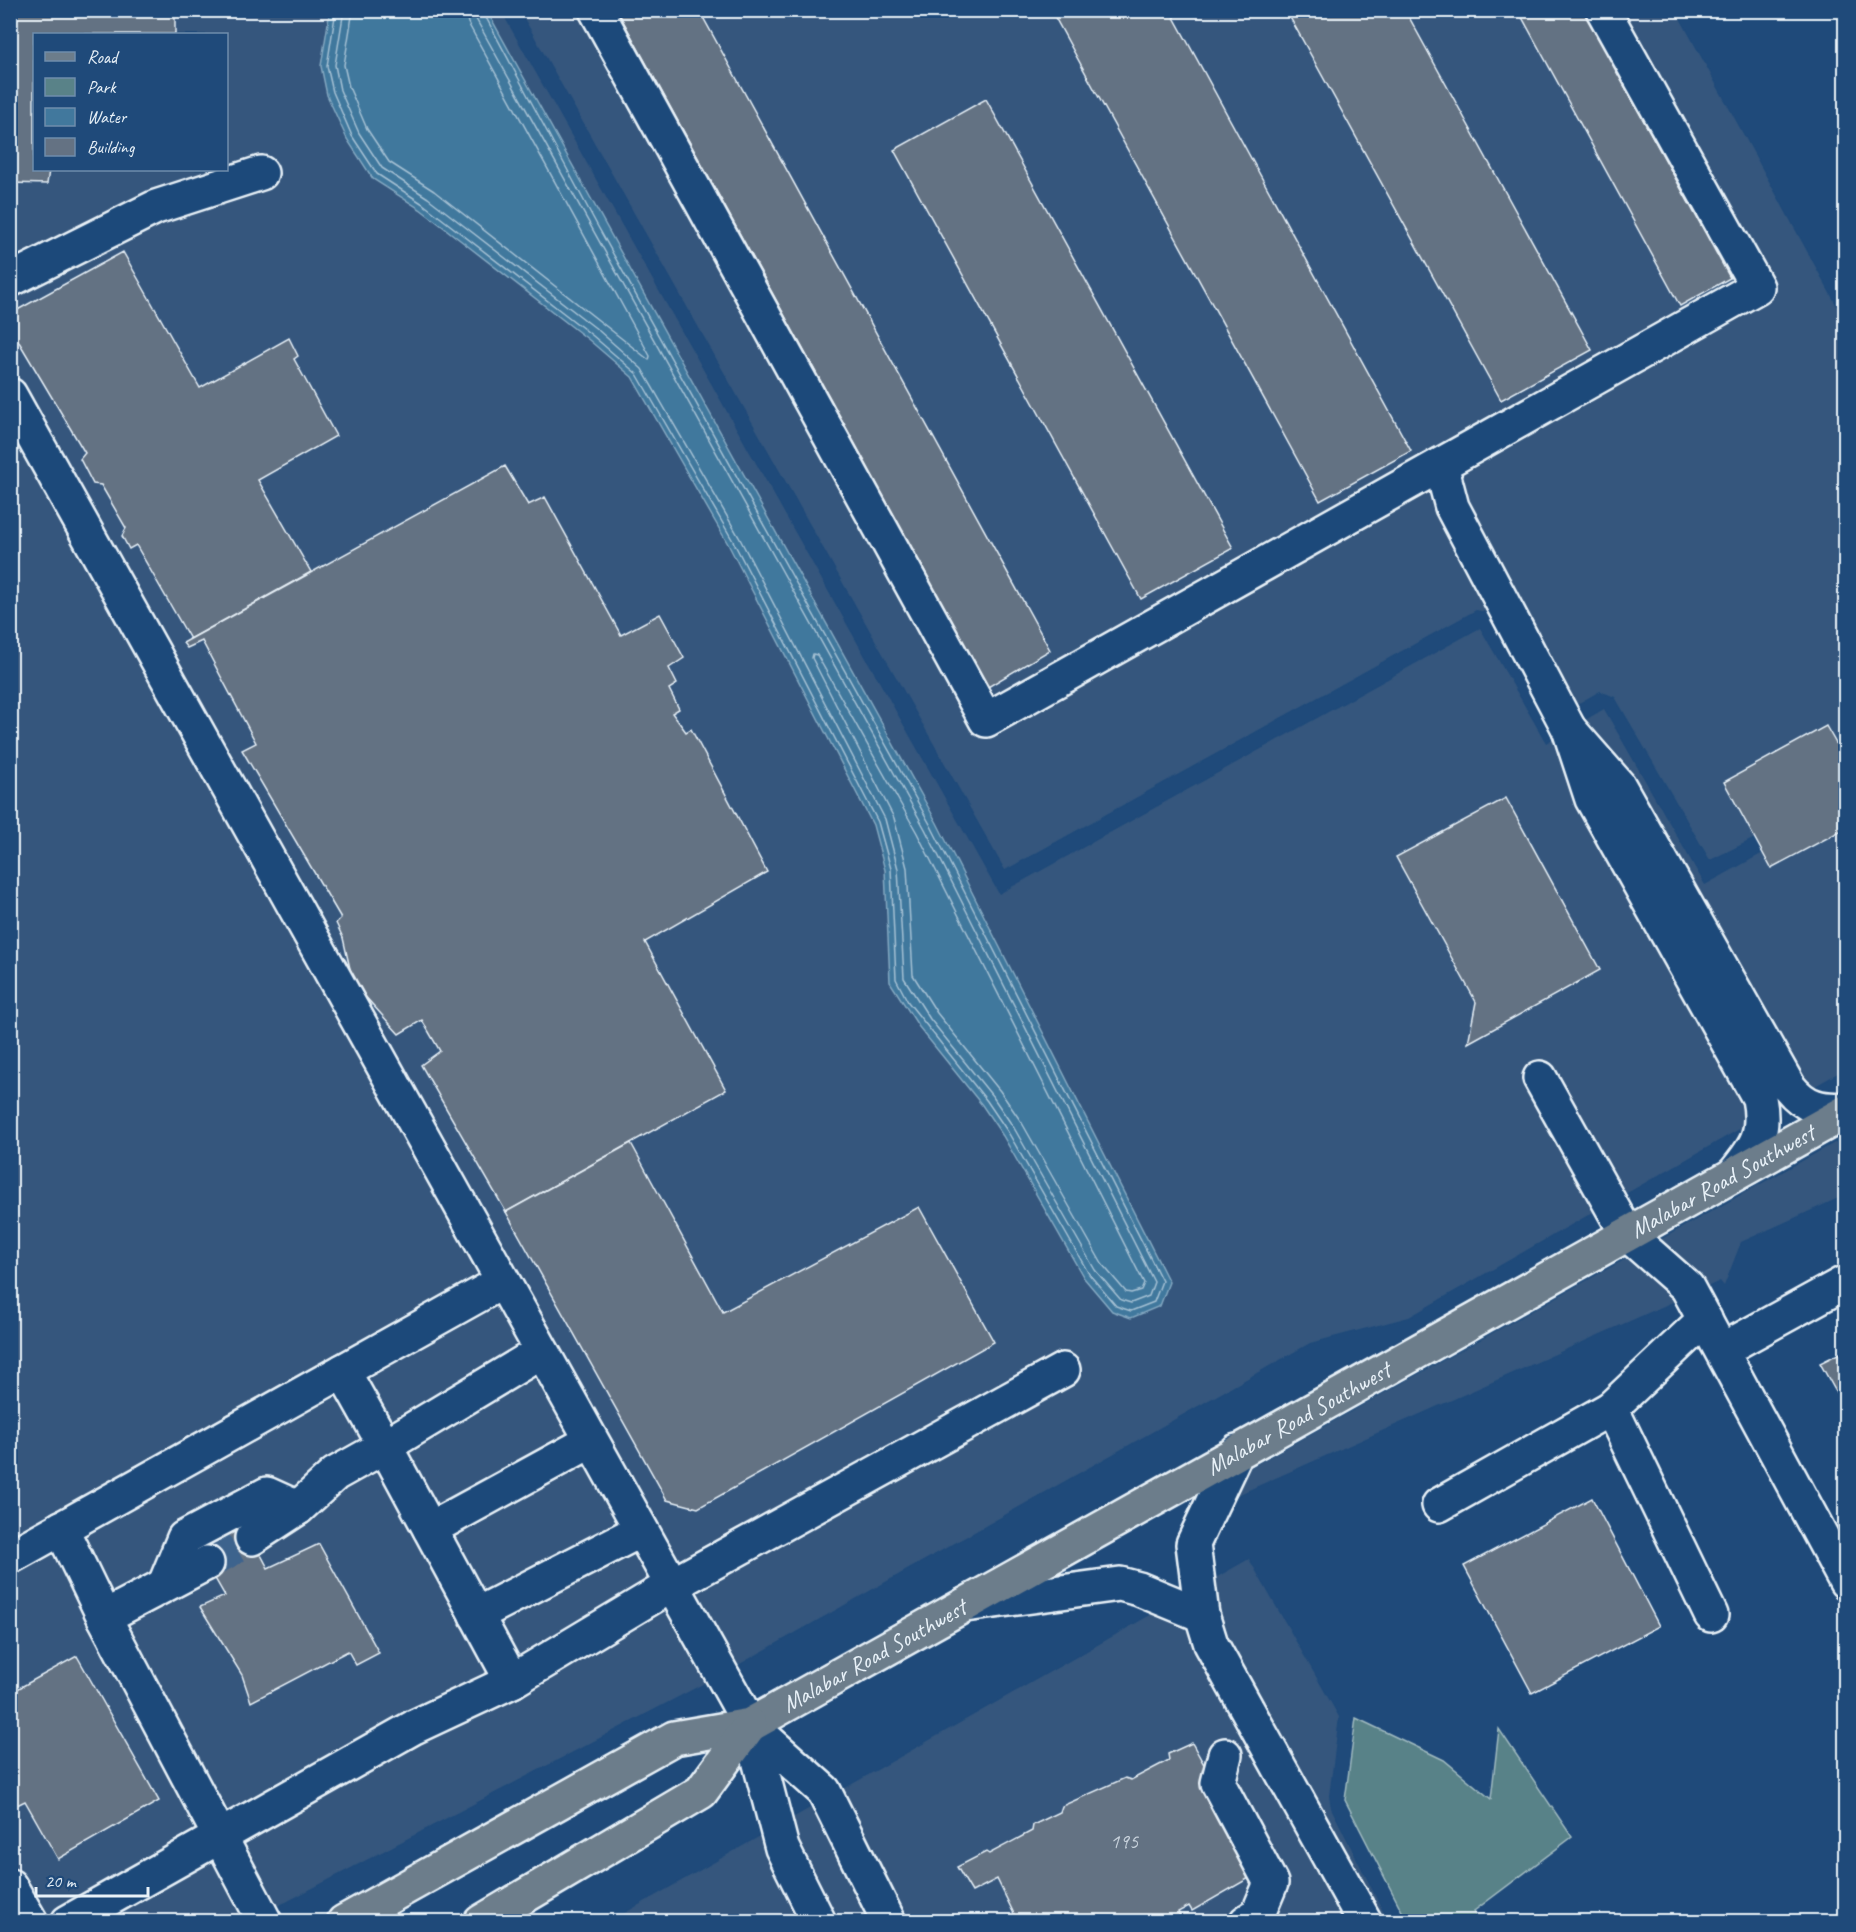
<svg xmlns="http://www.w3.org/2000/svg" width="1856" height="1932" viewBox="0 0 1856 1932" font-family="Caveat,sans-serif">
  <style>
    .built { fill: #34567d; fill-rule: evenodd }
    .green { fill: #598288; stroke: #a0bac0; stroke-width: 1.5 }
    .water { fill: #41789d; stroke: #84a8c1; stroke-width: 1.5 }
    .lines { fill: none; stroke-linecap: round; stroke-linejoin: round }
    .shore { stroke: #a5c1d4; stroke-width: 1.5 }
    .building { fill: #647283; stroke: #e8f1f8; stroke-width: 1.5 }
    .minor-tunnel { stroke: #3d638d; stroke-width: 33; stroke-dasharray: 33 16; stroke-linecap: butt }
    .minor-casing { stroke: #e8f1f8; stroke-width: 38 }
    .major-casing { stroke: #e8f1f8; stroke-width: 38 }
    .minor { stroke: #1f4a7a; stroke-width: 33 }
    .major { stroke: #6c7d8b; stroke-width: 33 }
    .labels { text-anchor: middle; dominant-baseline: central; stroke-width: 4.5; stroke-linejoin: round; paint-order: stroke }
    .number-label { font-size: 21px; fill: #c7d1db }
    .street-label { font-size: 24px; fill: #e8f1f8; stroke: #1f4a7a }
  </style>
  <rect width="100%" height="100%" fill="#1f4a7a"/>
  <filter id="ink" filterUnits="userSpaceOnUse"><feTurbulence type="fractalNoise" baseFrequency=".0167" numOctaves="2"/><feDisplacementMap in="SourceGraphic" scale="12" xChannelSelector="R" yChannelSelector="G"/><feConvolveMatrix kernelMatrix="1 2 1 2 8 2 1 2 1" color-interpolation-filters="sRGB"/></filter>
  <g filter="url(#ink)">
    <!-- built -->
    <g class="built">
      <path d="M11,11H501L999,894L1480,628L1546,743L1604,709L1705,885L1763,853L1771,868L1845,828V1069L1409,1317L1310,1343L722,1674L286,1902L242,1921L11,1922ZM34,34H226V170H34Z"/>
      <path d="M520,11H1676L1845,321V807L1759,836L1710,860L1615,697L1600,691L1551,719L1494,620L1486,612L1476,610L1005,870Z"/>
      <path d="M1845,1137V1195L1741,1242L1724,1286L1720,1281L1217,1504L1210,1490Z"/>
      <path d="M1249,1559L1339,1717L1329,1796L1331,1808L1388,1921L609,1922Z"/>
    </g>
    <!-- green -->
    <path class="green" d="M1356,1718L1444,1760L1491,1799L1499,1729L1572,1837L1474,1911L1477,1921H1407L1345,1800Z"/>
    <!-- water -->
    <path class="water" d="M330,11H487L937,823L1169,1282L1160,1306L1131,1318L1112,1311L1084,1278L1003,1136L982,1105L919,1027L890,982L885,870L873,825L728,544L632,377L589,340L420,209L373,179L347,139L327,95L321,66Z"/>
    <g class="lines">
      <!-- shore -->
      <g class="shore">
        <path d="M336,10L327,66L333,92L352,136L377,174L423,204L593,336L637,374L733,541L878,822L891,869L896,979L908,1002L987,1101L1008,1132L1089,1274L1116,1306L1131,1311L1154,1302L1162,1281L931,826L597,225L482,10"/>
        <path d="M344,10L335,65L340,90L359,133L382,168L428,198L598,330L642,369L739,537L885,819L898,869L904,978L930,1019L993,1097L1014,1128L1095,1270L1121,1300L1131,1303L1149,1296L1154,1282L925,829L476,19L474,10"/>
        <path d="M353,10L344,65L349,87L367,129L389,162L434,191L649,360L650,356L468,23L465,10"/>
        <path d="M813,654L817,655L917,833L1144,1283L1141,1290L1131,1293L1126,1292L1102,1264L1022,1123L1000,1091L937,1013L913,975L907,868L894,818L812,658Z"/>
      </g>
    </g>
    <!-- building -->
    <g class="building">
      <path d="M10,10H175V34H34V170H49L47,184L10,183Z"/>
      <path d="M617,10H699L1050,650L988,687Z"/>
      <path d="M1051,10H1170L1411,451L1320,501Z"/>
      <path d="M1286,10H1405L1592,350L1501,400Z"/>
      <path d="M1518,10H1583L1730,278L1680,306Z"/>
      <path d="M986,99L1233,548L1141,599L894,150Z"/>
      <path d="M123,252L200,388L289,338L298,356L294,359L336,436L258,480L311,572L190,639L136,545L129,549L122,536L126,528L101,485L93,484L80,459L85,453L10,327V314Z"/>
      <path d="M505,466L528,505L545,497L621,635L660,614L684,658L669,668L677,684L669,689L679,709L672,713L686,732L691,729L767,872L645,942L726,1090L506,1212L421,1065L440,1051L422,1020L399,1034L362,993L351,973L343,938L336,923L341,918L242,750L256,743L202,641L187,648L183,643Z"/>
      <path d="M1826,726L1846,761V828L1771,868L1724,782Z"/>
      <path d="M1506,798L1600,970L1468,1043L1476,1002L1396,857Z"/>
      <path d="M631,1143L723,1312L919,1207L994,1342L698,1508L667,1500L506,1212Z"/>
      <path d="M1846,1350V1410L1820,1363Z"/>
      <path d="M1592,1498L1659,1626L1532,1693L1464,1566Z"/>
      <path d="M240,1515L268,1568L319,1544L379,1653L356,1665L348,1651L251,1702L242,1675L200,1607L225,1596L193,1540Z"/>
      <path d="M77,1656L159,1801L58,1859L25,1801L15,1806L10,1798V1693Z"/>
      <path d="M1192,1743L1207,1770L1202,1776L1251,1877L1192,1911L1189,1906L1178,1912L1183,1922H1018L997,1879L972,1892L957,1867L986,1852L989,1854L1032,1831L1033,1825L1060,1812L1062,1806L1125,1778L1131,1780L1169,1760L1168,1754Z"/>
    </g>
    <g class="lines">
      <!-- minor-tunnel -->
      <path class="minor-tunnel" d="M207,1563L252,1538"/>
      <!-- minor casing -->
      <g class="minor-casing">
        <g id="minor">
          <path d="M596,10L986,720L1757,287L1603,10"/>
          <path d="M10,280L156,207L261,173"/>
          <path d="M10,395L750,1725L782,1848L819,1922"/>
          <path d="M1441,465L1452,507L1569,729"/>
          <path d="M1540,1078L1627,1234L1687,1287L1846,1582"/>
          <path d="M1734,1174C1756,1147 1766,1134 1759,1098L1592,799L1569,729L1619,786L1789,1087C1805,1107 1821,1111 1846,1109"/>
          <path d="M1705,1319L1611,1408L1711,1615"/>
          <path d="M1722,1350L1846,1282"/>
          <path d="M1237,1451L1193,1544L1202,1615L1211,1644L1365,1922"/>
          <path d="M1439,1505L1611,1408"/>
          <path d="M61,1528L104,1617L265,1922"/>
          <path d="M430,1529L591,1441"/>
          <path d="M252,1538L298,1508L335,1474L385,1446L343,1371"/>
          <path d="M10,1557L502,1282"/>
          <path d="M165,1584L184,1538L267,1494L298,1508"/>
          <path d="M965,1605L1120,1584L1139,1589L1202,1615"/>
          <path d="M476,1615L641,1530"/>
          <path d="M104,1617L207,1563"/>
          <path d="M512,1681L385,1446L541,1352"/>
          <path d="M750,1725L824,1791L889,1922"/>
          <path d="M1225,1755L1218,1783L1271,1883L1258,1914L1246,1922"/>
          <path d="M10,1886L31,1922"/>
          <path d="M68,1922L414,1727L512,1681L672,1585L1063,1370"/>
        </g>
      </g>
      <!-- major casing -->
      <g class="major-casing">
        <g id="major">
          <path id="s1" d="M344,1922L674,1738L750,1725L1846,1112"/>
          <path d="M481,1922L701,1792L750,1725"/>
        </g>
      </g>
      <!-- minor -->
      <use href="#minor" class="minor"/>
      <!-- major -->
      <use href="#major" class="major"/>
    </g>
  </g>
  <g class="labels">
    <!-- number labels -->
    <g class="number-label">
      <text x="1124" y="1841">195</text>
    </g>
    <!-- street labels -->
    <g class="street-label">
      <text stroke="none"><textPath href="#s1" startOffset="1569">Malabar Road Southwest</textPath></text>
      <text stroke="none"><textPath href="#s1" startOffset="1083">Malabar Road Southwest</textPath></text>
      <text stroke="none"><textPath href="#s1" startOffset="597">Malabar Road Southwest</textPath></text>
    </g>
  </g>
  <!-- margin -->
  <rect width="1856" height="1932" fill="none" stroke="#1f4a7a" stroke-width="36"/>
  <rect x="18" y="18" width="1820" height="1896" fill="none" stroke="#e8f1f8" stroke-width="2" filter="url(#ink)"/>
  <!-- legend -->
  <rect x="33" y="33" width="195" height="138" fill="#1f4a7a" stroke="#6f8dac" stroke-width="1.5"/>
  <rect x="45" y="52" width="30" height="9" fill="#6c7d8b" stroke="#6f8dac" stroke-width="1.5"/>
  <text x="87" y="63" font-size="18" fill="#e8f1f8">Road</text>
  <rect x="45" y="78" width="30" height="18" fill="#598288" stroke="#6f8dac" stroke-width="1.5"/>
  <text x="87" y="93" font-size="18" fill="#e8f1f8">Park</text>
  <rect x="45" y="108" width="30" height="18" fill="#41789d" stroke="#6f8dac" stroke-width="1.5"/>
  <text x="87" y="123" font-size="18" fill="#e8f1f8">Water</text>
  <rect x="45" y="138" width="30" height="18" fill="#647283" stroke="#6f8dac" stroke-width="1.5"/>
  <text x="87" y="153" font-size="18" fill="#e8f1f8">Building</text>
  <!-- scale -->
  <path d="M36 1887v9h112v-9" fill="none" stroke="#e8f1f8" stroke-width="3"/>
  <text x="45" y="1887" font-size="18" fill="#e8f1f8" stroke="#1f4a7a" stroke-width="4.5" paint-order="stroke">20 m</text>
</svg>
